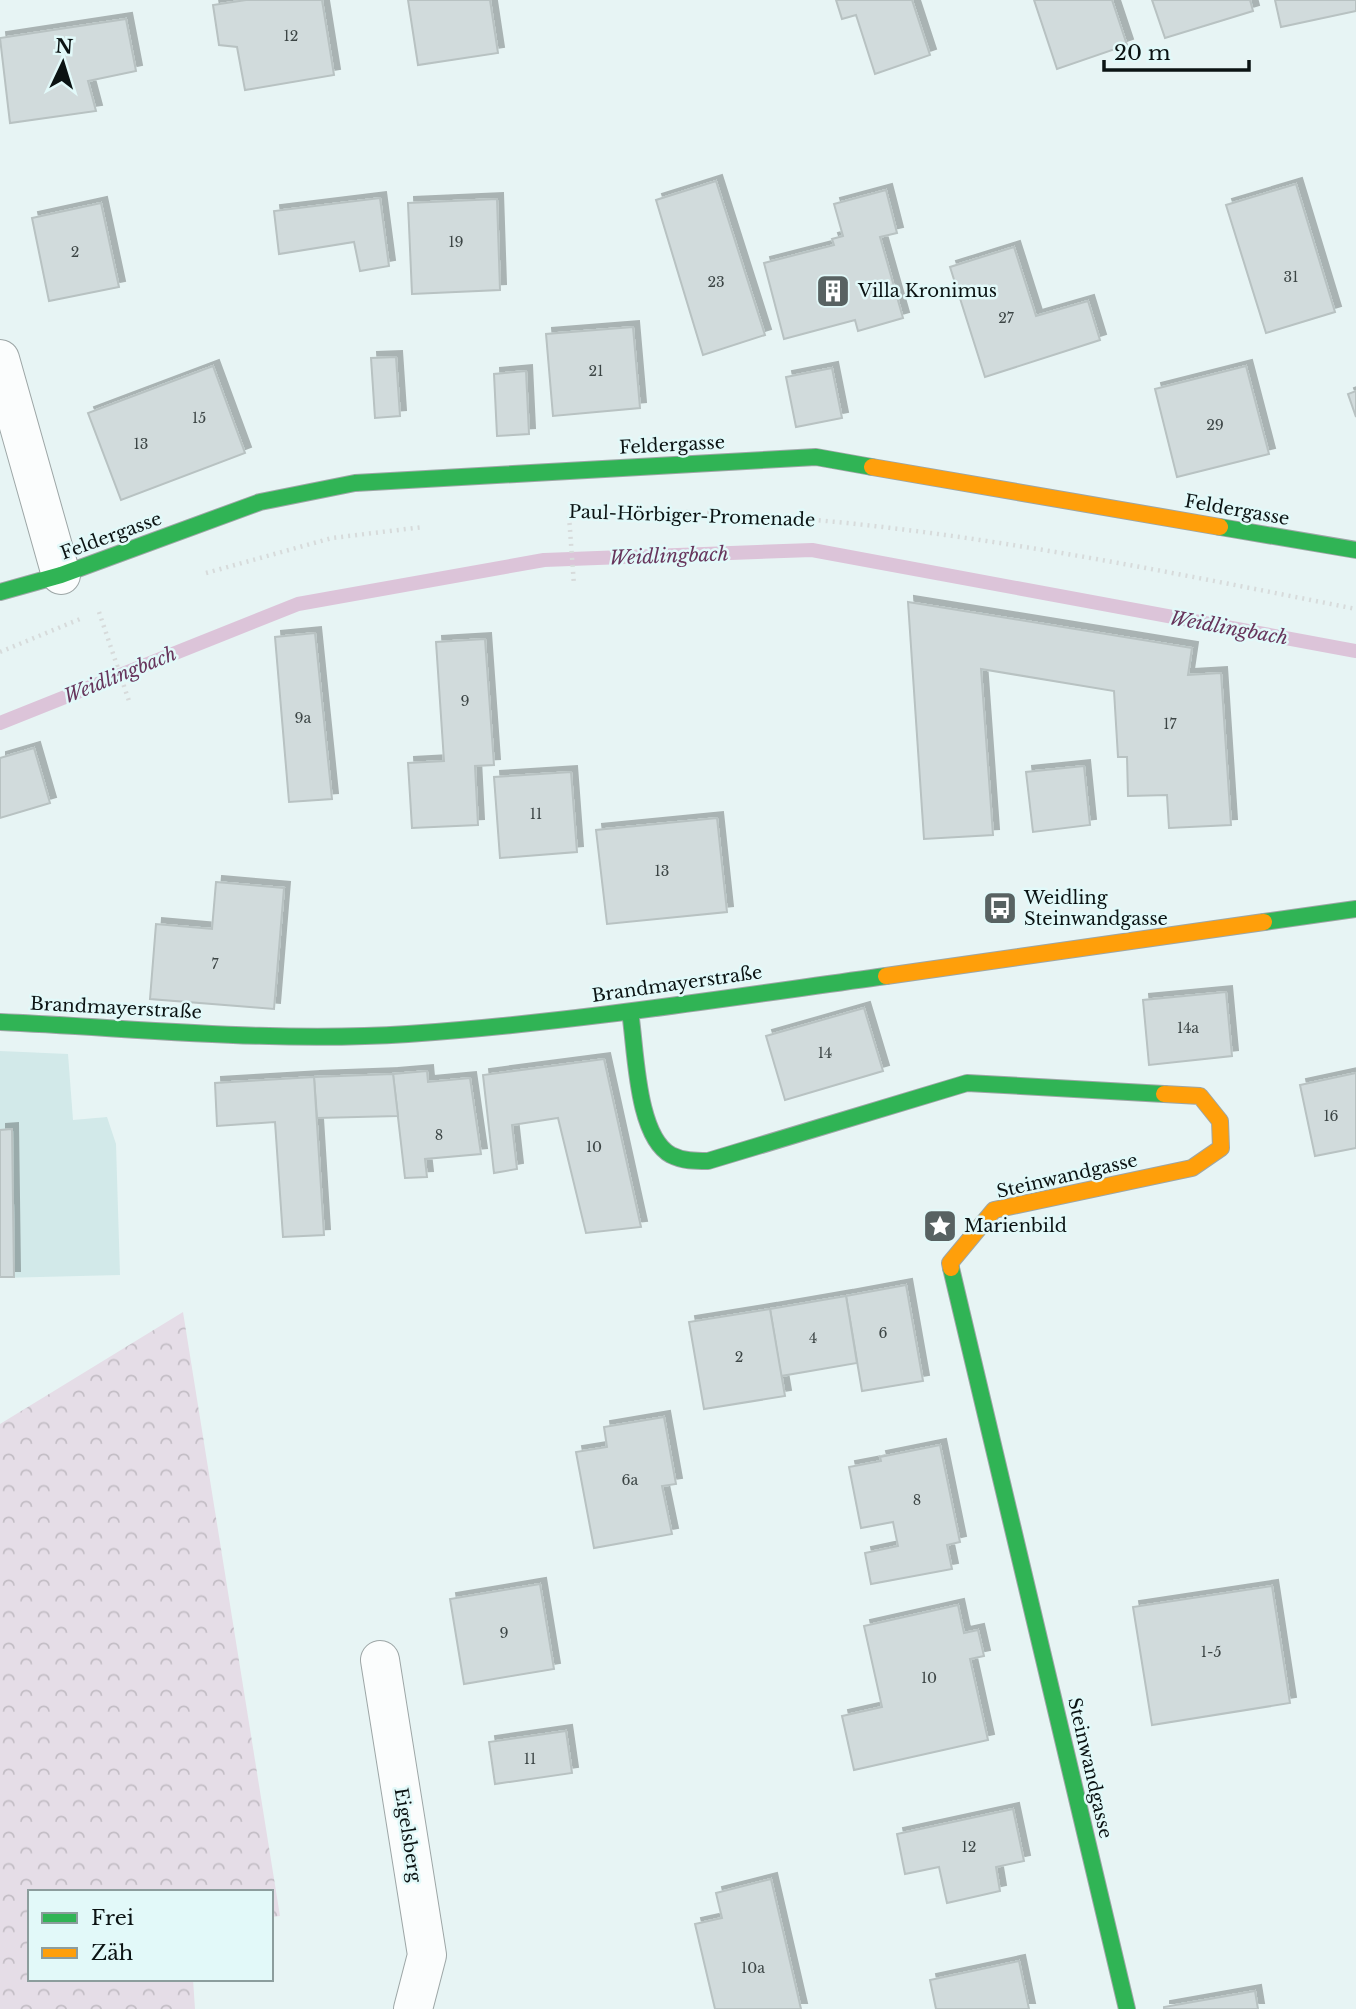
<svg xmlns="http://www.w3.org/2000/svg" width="1356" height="2009" viewBox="0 0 1356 2009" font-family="'Libre Baskerville',serif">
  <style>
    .built { fill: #d2e9e9 }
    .forest { fill: url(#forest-crowns) }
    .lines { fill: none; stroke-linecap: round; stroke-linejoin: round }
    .stream { stroke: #dcc4d9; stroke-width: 14 }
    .building { fill: #d1dbdc; stroke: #b8c2c2; stroke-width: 2; filter: url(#shadow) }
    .street-casing { stroke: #9da6a6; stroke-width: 40 }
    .fast-casing { stroke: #9da6a6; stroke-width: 18 }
    .slow-casing { stroke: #9da6a6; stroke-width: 18 }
    .path { stroke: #d7dbdb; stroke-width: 4.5; stroke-dasharray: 2 5; stroke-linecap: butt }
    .street { stroke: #fbfdfd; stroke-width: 38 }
    .fast { stroke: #30b455; stroke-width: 16 }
    .slow { stroke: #ff9f0a; stroke-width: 16 }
    .labels { text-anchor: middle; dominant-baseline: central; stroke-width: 5; stroke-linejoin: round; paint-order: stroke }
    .number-label { font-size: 14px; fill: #3c4545 }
    .poi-label { font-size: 18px; fill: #0b1313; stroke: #e2f9f9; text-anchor: start }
    .street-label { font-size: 18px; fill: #0b1313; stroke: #e2f9f9 }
    .water-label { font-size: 19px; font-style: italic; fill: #67355c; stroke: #e2f9f9 }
  </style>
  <defs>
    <pattern id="forest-crowns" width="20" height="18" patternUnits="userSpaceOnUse" patternTransform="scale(1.75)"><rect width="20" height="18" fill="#e5dde7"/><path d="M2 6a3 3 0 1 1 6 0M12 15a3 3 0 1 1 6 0" fill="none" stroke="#c3bdc5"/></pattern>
    <filter id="shadow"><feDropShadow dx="6" dy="-6" stdDeviation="0" flood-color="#0004"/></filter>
  </defs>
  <rect width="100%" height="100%" fill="#e7f4f4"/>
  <!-- built -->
  <path class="built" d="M0,1051L68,1054L73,1120L107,1117L116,1144L120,1275L0,1278Z"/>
  <!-- forest -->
  <path class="forest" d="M183,1312L280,1916L271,1917V1892H30V1979H193L195,2009H0V1424Z"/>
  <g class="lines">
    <!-- stream -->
    <path class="stream" d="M0,723L298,604L544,560L812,550L1356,651"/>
  </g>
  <!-- building -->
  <g class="building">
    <path d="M246,0H322L334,75L245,90L237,47L219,45L213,5Z"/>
    <path d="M408,0H490L498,53L418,65Z"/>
    <path d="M836,0H912L930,55L875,74L856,15L842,19Z"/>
    <path d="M1034,0H1112L1127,45L1057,69Z"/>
    <path d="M1152,0H1250L1253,11L1165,38Z"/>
    <path d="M1275,0H1356V11L1281,27Z"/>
    <path d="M126,19L136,71L88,81L96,111L10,123L0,38Z"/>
    <path d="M716,181L765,335L703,355L656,200Z"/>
    <path d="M1296,184L1335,312L1266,333L1226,205Z"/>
    <path d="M886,190L897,233L880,237L903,318L858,331L855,320L784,339L764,263L834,245L832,239L843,236L834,204Z"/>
    <path d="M380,198L389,266L360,271L354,242L279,254L274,211Z"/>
    <path d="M497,199L500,290L412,294L408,203Z"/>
    <path d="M101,203L119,287L49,301L32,218Z"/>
    <path d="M1014,247L1036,316L1088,301L1100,340L985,377L950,267Z"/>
    <path d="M633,327L640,408L553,416L546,334Z"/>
    <path d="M396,357L400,416L375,418L371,358Z"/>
    <path d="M213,366L245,453L121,500L88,413Z"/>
    <path d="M1246,366L1269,454L1177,477L1155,389Z"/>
    <path d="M832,368L842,418L796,427L786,377Z"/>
    <path d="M526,371L529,434L497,436L494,374Z"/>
    <path d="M1356,391V417L1348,394Z"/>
    <path d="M908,602L1192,648L1188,675L1221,673L1231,825L1169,828L1167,795L1128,796L1127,757H1118L1114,691L981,669L993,835L924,839Z"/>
    <path d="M315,633L332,799L289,802L275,637Z"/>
    <path d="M485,639L494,765L475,766L478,825L412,828L408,763L444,761L436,642Z"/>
    <path d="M34,748L50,803L0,818V758Z"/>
    <path d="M1084,766L1090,825L1033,832L1026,772Z"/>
    <path d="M571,772L577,852L500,858L494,777Z"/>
    <path d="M717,818L727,912L607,924L596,830Z"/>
    <path d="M216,882L284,888L274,1009L150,999L156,924L212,929Z"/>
    <path d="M1226,992L1232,1056L1149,1065L1143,1000Z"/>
    <path d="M864,1008L883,1071L785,1100L766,1036Z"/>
    <path d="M604,1059L641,1227L586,1233L558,1118L512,1125L517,1169L494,1173L483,1075Z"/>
    <path d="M427,1071L428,1082L470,1078L481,1154L425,1159L427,1177L405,1178L393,1074Z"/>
    <path d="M1356,1073V1148L1315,1156L1300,1085Z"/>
    <path d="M393,1074L398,1116L317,1118L314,1077Z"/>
    <path d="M314,1077L324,1235L283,1237L275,1122L217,1126L215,1083Z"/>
    <path d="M12,1129L14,1277H0V1130Z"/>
    <path d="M906,1285L923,1381L862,1391L846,1296Z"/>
    <path d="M846,1296L857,1363L781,1376L770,1309Z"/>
    <path d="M770,1309L785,1396L704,1409L689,1322Z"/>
    <path d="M664,1417L676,1484L662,1486L672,1534L594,1548L576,1452L607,1447L604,1427Z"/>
    <path d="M940,1445L960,1542L947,1545L952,1569L871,1584L865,1553L898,1546L893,1522L861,1528L849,1467L881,1461L880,1457Z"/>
    <path d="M540,1584L554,1669L464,1684L450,1599Z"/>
    <path d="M1272,1586L1290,1703L1152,1725L1133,1607Z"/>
    <path d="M958,1605L964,1633L978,1630L984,1656L970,1659L988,1740L854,1770L842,1716L882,1707L864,1626Z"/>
    <path d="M566,1731L572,1773L495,1784L489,1742Z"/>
    <path d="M1013,1809L1024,1861L996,1867L1000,1891L947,1903L939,1867L905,1874L897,1834Z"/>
    <path d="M771,1879L801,2009H715L695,1924L722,1918L716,1893Z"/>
    <path d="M1019,1961L1029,2009H936L930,1980Z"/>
    <path d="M1255,1991L1258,2009H1164V2007Z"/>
  </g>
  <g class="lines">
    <!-- street casing -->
    <g class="street-casing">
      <g id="street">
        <path d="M0,359L61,575"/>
        <path d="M380,1660L427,1955L413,2009"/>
      </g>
    </g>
    <!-- fast casing -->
    <g class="fast-casing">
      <g id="fast">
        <path d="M1220,527L1356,550"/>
        <path d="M0,592L61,575L260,502L355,483L816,457L872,467"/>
        <path d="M1264,922L1356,909"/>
        <path d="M630,1012C636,1048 636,1136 671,1155C683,1161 695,1161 708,1161L967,1083L1164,1094"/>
        <path d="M0,1022C135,1028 273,1043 408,1034C568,1023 727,998 886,976"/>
        <path d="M951,1268L1127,2009"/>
      </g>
    </g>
    <!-- slow casing -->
    <g class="slow-casing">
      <g id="slow">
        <path d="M872,467L1220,527"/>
        <path d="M886,976L1264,922"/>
        <path d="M951,1268L950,1263L994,1210L1192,1168L1221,1148L1220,1121L1200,1096L1164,1094"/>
      </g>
    </g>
    <!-- path -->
    <g class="path">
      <path d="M686,512C913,519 1134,565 1356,609"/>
      <path d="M569,516L574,585"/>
      <path d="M206,573L332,538L423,527"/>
      <path d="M99,612L130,704"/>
      <path d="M0,652L80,619"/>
    </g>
    <!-- street -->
    <use href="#street" class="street"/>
    <!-- fast -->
    <use href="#fast" class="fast"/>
    <!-- slow -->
    <use href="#slow" class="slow"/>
  </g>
  <!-- icons -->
  <defs>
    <g id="building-square" transform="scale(1.75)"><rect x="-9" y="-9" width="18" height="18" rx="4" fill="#586262" stroke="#e2f9f9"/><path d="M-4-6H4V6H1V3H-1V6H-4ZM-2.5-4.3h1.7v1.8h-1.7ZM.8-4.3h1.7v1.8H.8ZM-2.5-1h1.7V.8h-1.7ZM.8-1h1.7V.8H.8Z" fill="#fff"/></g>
    <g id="bus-square" transform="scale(1.75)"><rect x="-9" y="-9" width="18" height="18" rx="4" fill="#586262" stroke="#e2f9f9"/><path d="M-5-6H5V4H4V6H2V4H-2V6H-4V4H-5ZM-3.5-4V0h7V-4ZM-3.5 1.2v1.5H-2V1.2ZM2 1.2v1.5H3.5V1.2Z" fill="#fff"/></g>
    <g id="sight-square" transform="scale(1.75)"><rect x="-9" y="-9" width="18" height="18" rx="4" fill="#586262" stroke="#e2f9f9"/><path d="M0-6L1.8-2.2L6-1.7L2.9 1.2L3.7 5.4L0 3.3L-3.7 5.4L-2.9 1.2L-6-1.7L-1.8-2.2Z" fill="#fff"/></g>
  </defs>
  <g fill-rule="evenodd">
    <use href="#building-square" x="833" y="291"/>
    <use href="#bus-square" x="1000" y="908"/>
    <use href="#sight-square" x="940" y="1226"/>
  </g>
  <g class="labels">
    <!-- number labels -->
    <g class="number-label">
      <text x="291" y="36">12</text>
      <text x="456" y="242">19</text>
      <text x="75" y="252">2</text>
      <text x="1291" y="277">31</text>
      <text x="716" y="282">23</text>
      <text x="1006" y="318">27</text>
      <text x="596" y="371">21</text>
      <text x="199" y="418">15</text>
      <text x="1215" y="425">29</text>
      <text x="141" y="444">13</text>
      <text x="465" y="701">9</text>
      <text x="303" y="718">9a</text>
      <text x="1170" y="724">17</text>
      <text x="536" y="814">11</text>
      <text x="662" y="871">13</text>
      <text x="215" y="964">7</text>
      <text x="1188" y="1028">14a</text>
      <text x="825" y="1053">14</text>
      <text x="1331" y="1116">16</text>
      <text x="439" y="1135">8</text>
      <text x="594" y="1147">10</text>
      <text x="883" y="1333">6</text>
      <text x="813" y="1338">4</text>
      <text x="739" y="1357">2</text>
      <text x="630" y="1480">6a</text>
      <text x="917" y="1500">8</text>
      <text x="504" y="1633">9</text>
      <text x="1211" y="1652">1-5</text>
      <text x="929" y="1678">10</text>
      <text x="530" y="1759">11</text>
      <text x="969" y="1847">12</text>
      <text x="753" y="1968">10a</text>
    </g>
    <!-- poi labels -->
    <g class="poi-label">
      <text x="858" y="291">Villa Kronimus</text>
      <text x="1024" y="898">Weidling<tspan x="1024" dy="21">Steinwandgasse</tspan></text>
      <text x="964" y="1226">Marienbild</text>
    </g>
    <!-- street labels -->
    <g class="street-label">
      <text transform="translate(672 445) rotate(-3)">Feldergasse</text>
      <text transform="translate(1237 510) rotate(10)">Feldergasse</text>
      <text transform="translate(692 516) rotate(2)">Paul-Hörbiger-Promenade</text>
      <text transform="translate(111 536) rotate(-20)">Feldergasse</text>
      <text transform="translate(677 984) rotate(-8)">Brandmayerstraße</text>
      <text transform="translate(116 1008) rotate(3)">Brandmayerstraße</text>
      <text transform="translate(1067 1176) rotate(-13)">Steinwandgasse</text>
      <text transform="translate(1090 1768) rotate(77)">Steinwandgasse</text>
      <text transform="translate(408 1835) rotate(81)">Eigelsberg</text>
    </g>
    <!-- water labels -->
    <g class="water-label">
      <text transform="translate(669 556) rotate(-2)">Weidlingbach</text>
      <text transform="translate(1229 628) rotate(10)">Weidlingbach</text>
      <text transform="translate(120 675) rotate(-22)">Weidlingbach</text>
    </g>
  </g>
  <!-- legend -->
  <rect x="28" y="1890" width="245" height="91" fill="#e2f9f9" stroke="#8c9d9d" stroke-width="2"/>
  <rect x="42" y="1913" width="35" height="10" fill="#30b455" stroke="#8c9d9d" stroke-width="2"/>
  <text x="91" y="1925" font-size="21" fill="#0b1313">Frei</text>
  <rect x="42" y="1948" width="35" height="10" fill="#ff9f0a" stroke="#8c9d9d" stroke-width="2"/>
  <text x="91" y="1960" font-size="21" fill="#0b1313">Zäh</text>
  <!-- north arrow -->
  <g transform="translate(63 63) rotate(4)" stroke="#e2f9f9" stroke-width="5" paint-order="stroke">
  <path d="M0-5L12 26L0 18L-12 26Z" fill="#0b1313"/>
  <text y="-10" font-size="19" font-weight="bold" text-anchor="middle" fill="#0b1313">N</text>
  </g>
  <!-- scale -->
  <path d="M1104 60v10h145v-10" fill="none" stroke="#0b1313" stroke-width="3.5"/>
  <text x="1114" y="60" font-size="21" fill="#0b1313" stroke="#e2f9f9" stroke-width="5" paint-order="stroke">20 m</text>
</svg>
